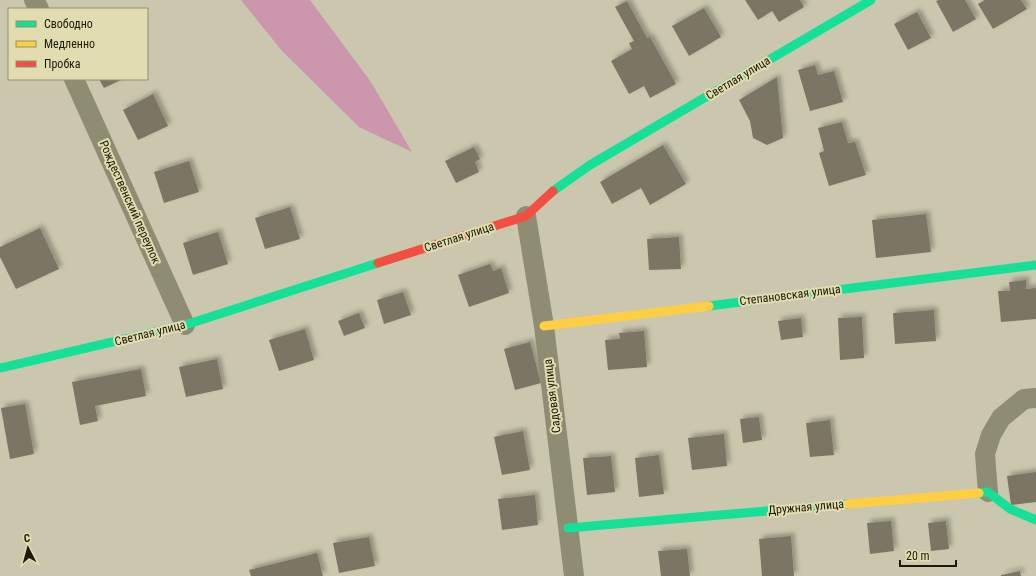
<svg xmlns="http://www.w3.org/2000/svg" width="1036" height="576" viewBox="0 0 1036 576" font-family="'Roboto Condensed',sans-serif">
  <style>
    .forest { fill: #cc97ad }
    .building { fill: #7a7664; filter: url(#shadow) }
    .lines { fill: none; stroke-linecap: round; stroke-linejoin: round }
    .street { stroke: #8e8c73; stroke-width: 20 }
    .fast { stroke: #16e098; stroke-width: 9 }
    .slow { stroke: #ffcf43; stroke-width: 9 }
    .jam { stroke: #f24e42; stroke-width: 9 }
    .labels { text-anchor: middle; dominant-baseline: central; stroke-width: 4; stroke-linejoin: round; paint-order: stroke }
    .street-label { font-size: 12px; fill: #1b1908; stroke: #e2ddb0 }
  </style>
  <defs>
    <filter id="shadow"><feDropShadow dx="3.5" dy="-3.5" stdDeviation="2" flood-color="#0004"/></filter>
  </defs>
  <rect width="100%" height="100%" fill="#cac7ae"/>
  <!-- forest -->
  <path class="forest" d="M241,0H310L371,82L412,152L359,127L282,51Z"/>
  <!-- building -->
  <g class="building">
    <path d="M745,0H800L804,7L779,22L772,11L758,20Z"/>
    <path d="M939,0H965L976,19L953,32L936,1Z"/>
    <path d="M985,0H1021L1027,9L993,29L978,4Z"/>
    <path d="M627,1L647,38L650,37L676,84L650,98L644,86L629,94L611,61L632,49L629,43L634,41L615,7Z"/>
    <path d="M704,8L721,37L689,56L672,26Z"/>
    <path d="M917,12L931,38L908,50L894,24Z"/>
    <path d="M815,65L818,75L834,71L843,102L810,111L798,70Z"/>
    <path d="M777,77L783,138L767,145L753,138L750,121L739,100Z"/>
    <path d="M99,79H123L104,88Z"/>
    <path d="M153,94L168,126L138,140L123,110Z"/>
    <path d="M842,122L848,143L855,142L866,175L829,186L819,153L824,151L818,128Z"/>
    <path d="M663,145L686,184L650,205L641,188L612,204L600,182Z"/>
    <path d="M474,147L480,159L475,162L479,172L456,183L445,161Z"/>
    <path d="M189,161L199,192L164,203L154,172Z"/>
    <path d="M290,207L300,239L265,249L255,218Z"/>
    <path d="M926,214L931,252L876,258L872,220Z"/>
    <path d="M40,228L59,269L16,289L0,257V247Z"/>
    <path d="M218,232L228,264L193,275L183,243Z"/>
    <path d="M679,237L681,269L649,270L647,239Z"/>
    <path d="M490,264L493,271L501,268L509,293L469,307L458,275Z"/>
    <path d="M1026,280V289L1036,288V319L1001,322L998,291H1010L1009,282Z"/>
    <path d="M403,292L411,315L384,324L377,300Z"/>
    <path d="M934,310L936,341L895,344L893,313Z"/>
    <path d="M359,313L365,328L344,336L338,321Z"/>
    <path d="M862,317L864,358L840,360L838,318Z"/>
    <path d="M801,318L803,337L781,340L778,321Z"/>
    <path d="M305,329L314,360L279,371L269,340Z"/>
    <path d="M644,331L647,367L608,370L605,340L620,339L619,333Z"/>
    <path d="M530,342L541,383L515,390L504,349Z"/>
    <path d="M217,359L223,389L186,397L179,367Z"/>
    <path d="M141,369L146,396L95,406L98,421L80,425L72,382Z"/>
    <path d="M25,404L34,454L10,459L1,408Z"/>
    <path d="M759,417L762,440L743,443L740,419Z"/>
    <path d="M830,420L834,455L810,457L806,423Z"/>
    <path d="M523,431L530,470L502,475L494,437Z"/>
    <path d="M724,434L727,466L692,470L688,438Z"/>
    <path d="M659,455L664,494L639,497L635,458Z"/>
    <path d="M611,456L615,492L587,495L583,458Z"/>
    <path d="M1036,472V502L1011,505L1007,476Z"/>
    <path d="M535,495L538,525L502,530L498,499Z"/>
    <path d="M891,521L894,551L870,554L867,523Z"/>
    <path d="M946,521L949,549L931,551L928,523Z"/>
    <path d="M791,536L794,576H762L759,539Z"/>
    <path d="M369,537L375,566L339,573L333,543Z"/>
    <path d="M687,549L690,576H661L658,551Z"/>
    <path d="M317,553L323,576H251L249,570Z"/>
    <path d="M1020,571L1021,576H1001V575Z"/>
  </g>
  <g class="lines">
    <!-- street -->
    <g class="street">
      <path d="M34,0L39,9"/>
      <path d="M74,79L185,325"/>
      <path d="M526,216L544,326L574,576"/>
      <path d="M988,492L985,454L991,435L1001,418L1024,399L1036,398"/>
    </g>
    <!-- fast -->
    <g class="fast">
      <path d="M553,191L590,165L871,0"/>
      <path d="M709,306L1036,265"/>
      <path d="M0,368L185,325L378,263"/>
      <path d="M979,493L988,492L1010,509L1036,520"/>
      <path d="M568,528L848,504"/>
    </g>
    <!-- slow -->
    <g class="slow">
      <path d="M544,326L709,306"/>
      <path d="M848,504L979,493"/>
    </g>
    <!-- jam -->
    <path class="jam" d="M378,263L526,216L553,191"/>
  </g>
  <g class="labels">
    <!-- street labels -->
    <g class="street-label">
      <text transform="translate(738 78) rotate(-31)">Светлая улица</text>
      <text transform="translate(130 202) rotate(66)">Рождественский переулок</text>
      <text transform="translate(459 237) rotate(-18)">Светлая улица</text>
      <text transform="translate(790 295) rotate(-7)">Степановская улица</text>
      <text transform="translate(150 333) rotate(-14)">Светлая улица</text>
      <text transform="translate(552 396) rotate(-97)">Садовая улица</text>
      <text transform="translate(806 507) rotate(-5)">Дружная улица</text>
    </g>
  </g>
  <!-- legend -->
  <rect x="8" y="8" width="140" height="72" fill="#e2ddb0" stroke="#928f6d"/>
  <rect x="16" y="21" width="20" height="6" fill="#16e098" stroke="#928f6d"/>
  <text x="44" y="28" font-size="12" fill="#1b1908">Свободно</text>
  <rect x="16" y="41" width="20" height="6" fill="#ffcf43" stroke="#928f6d"/>
  <text x="44" y="48" font-size="12" fill="#1b1908">Медленно</text>
  <rect x="16" y="61" width="20" height="6" fill="#f24e42" stroke="#928f6d"/>
  <text x="44" y="68" font-size="12" fill="#1b1908">Пробка</text>
  <!-- north arrow -->
  <g transform="translate(28 548) rotate(354)" stroke="#e2ddb0" stroke-width="3" paint-order="stroke">
  <path d="M0-3L7 15L0 10L-7 15Z" fill="#1b1908"/>
  <text y="-6" font-size="11" font-weight="bold" text-anchor="middle" fill="#1b1908">С</text>
  </g>
  <!-- scale -->
  <path d="M900 560v6h56v-6" fill="none" stroke="#1b1908" stroke-width="2"/>
  <text x="906" y="560" font-size="12" fill="#1b1908" stroke="#e2ddb0" stroke-width="3" paint-order="stroke">20 m</text>
</svg>
